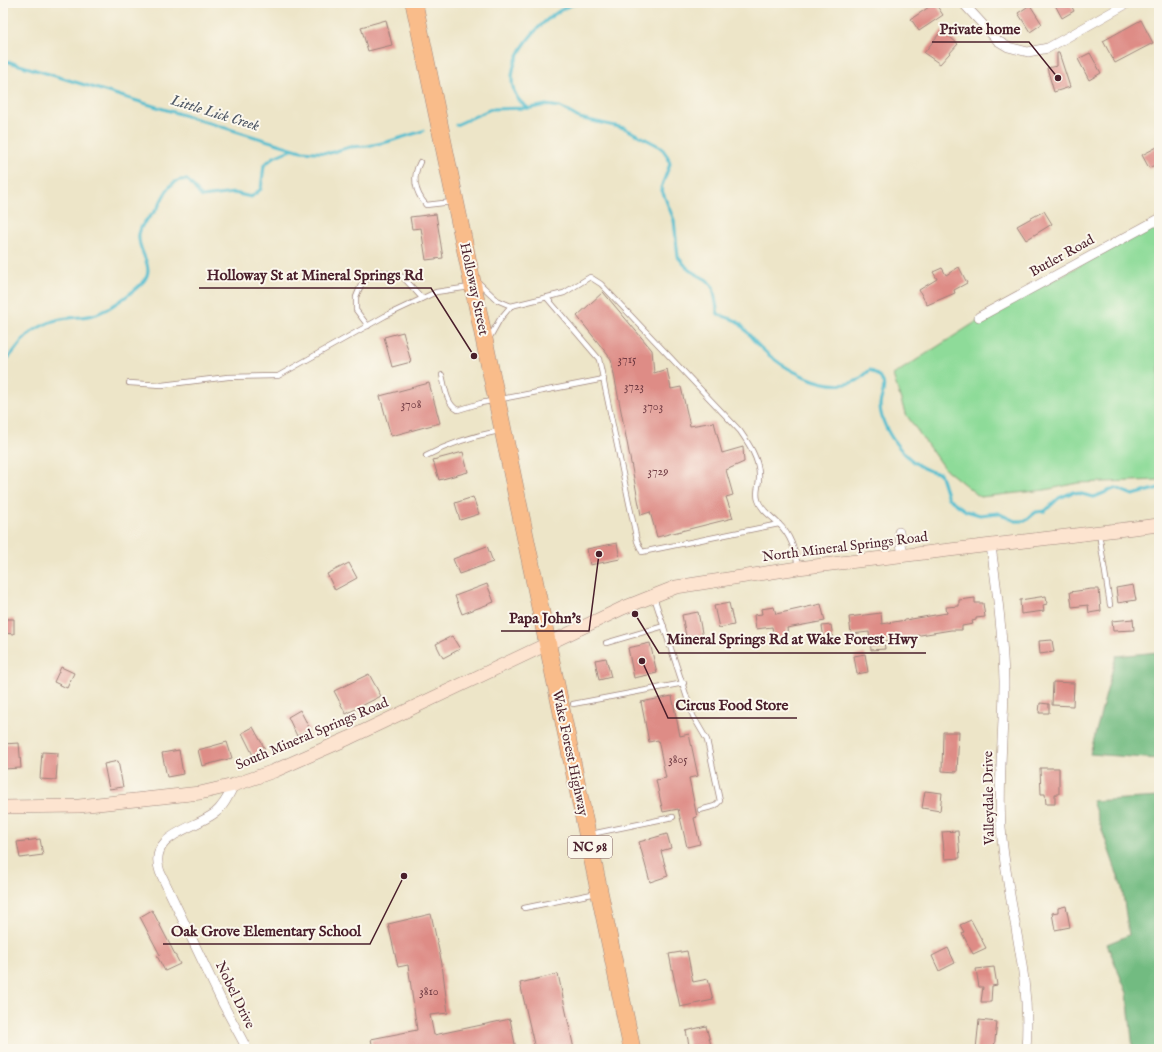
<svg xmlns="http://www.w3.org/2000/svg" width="1162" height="1052" viewBox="0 0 1162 1052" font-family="'IM FELL English',serif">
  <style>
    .green { fill: #8edb99; stroke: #6c7d62 }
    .forest { fill: #72bb81; stroke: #5e6d56 }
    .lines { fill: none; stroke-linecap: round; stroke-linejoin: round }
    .stream { stroke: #52bdcf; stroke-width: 3 }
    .building { fill: #de8c86 }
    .lane-casing { stroke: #9c827a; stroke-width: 6 }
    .street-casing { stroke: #9c827a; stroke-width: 10 }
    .secondary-casing { stroke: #9c827a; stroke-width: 14 }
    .highway-casing { stroke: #9c827a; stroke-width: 18 }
    .lane { stroke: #fff; stroke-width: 4.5 }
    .street { stroke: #fff; stroke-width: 9 }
    .secondary { stroke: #fde4d0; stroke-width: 13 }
    .highway { stroke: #f9bc8a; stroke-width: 17 }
    .labels { text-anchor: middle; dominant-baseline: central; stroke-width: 4; stroke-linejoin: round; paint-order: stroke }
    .number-label { font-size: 12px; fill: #6f3a42 }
    .shield { fill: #fbf7ec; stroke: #7f6065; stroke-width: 1 }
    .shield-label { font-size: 13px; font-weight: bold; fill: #4a1f2b }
    .street-label { font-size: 14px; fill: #4a1f2b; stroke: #fbf7ec }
    .water-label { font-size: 15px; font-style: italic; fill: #4d5664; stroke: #fbf7ec }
    .leader { fill: none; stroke: #4a1f2b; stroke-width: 1.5 }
    .callout-dot { fill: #4a1f2b; stroke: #fbf7ec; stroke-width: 1.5 }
    .callout-label { font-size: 15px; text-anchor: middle; font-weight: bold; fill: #4a1f2b; stroke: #fbf7ec; stroke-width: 4; stroke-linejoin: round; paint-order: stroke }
  </style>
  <rect width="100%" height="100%" fill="#fbf7ec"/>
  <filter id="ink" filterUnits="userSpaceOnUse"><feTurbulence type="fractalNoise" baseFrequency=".025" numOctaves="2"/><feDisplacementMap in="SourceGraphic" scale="8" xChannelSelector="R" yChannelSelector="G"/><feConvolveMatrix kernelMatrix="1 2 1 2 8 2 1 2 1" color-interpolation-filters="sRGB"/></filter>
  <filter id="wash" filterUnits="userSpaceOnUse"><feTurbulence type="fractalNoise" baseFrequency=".012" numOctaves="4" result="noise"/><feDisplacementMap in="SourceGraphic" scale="16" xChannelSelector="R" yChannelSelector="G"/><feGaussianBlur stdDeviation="0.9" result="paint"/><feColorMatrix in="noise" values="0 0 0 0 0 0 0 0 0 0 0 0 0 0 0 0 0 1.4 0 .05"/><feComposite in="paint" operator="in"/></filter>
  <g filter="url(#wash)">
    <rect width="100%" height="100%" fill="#ede5c8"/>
    <!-- green -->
    <path class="green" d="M1159,223V480L1078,483L1045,490L980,497L943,467L905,413L893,375L979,320Z"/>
    <!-- forest -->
    <g class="forest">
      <path d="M1159,652V759L1090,754L1116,656Z"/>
      <path d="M1159,797V1049H1133L1127,993L1107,944L1129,935L1122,888L1092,801Z"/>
    </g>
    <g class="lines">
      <!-- stream -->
      <g class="stream">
        <path d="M3,60L301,151L330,153L349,147L368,146L387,142L423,131"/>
        <path d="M528,108C524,105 519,101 517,97C496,63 546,11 577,3"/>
        <path d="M456,125L491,109L531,108L546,105L560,107L579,118L624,128L661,147L668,157L670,164L661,188L674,220L678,257L689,270L707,280L713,287L718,314C724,317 732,318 738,322C746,329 752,340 760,347C781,368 827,394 856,381C861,379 866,373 870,370C876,373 880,376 883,382C886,390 880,398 880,406C881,432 913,472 940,473L948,498L966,511L980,515L998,513L1015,521H1025L1036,512L1045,511L1059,498L1073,492L1094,497L1116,488L1133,495L1159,488"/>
        <path d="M3,362C12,357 16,347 23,340C29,332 39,327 48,323C62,316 78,319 93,315C105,313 132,293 141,284C159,268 136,252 139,234C141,221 152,217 158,207C164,196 170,177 187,180C189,180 198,193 202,197L234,193L251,197L261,189L264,165L274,157L292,149"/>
      </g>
    </g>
    <g id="blocks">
      <!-- building -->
      <g class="building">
        <path d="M935,3L943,15L919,31L911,19Z"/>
        <path d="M1054,3H1070L1074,11L1062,18Z"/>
        <path d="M1030,5L1042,24L1030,32L1018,13Z"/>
        <path d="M386,20L392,45L368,51L361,27Z"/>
        <path d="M1141,20L1153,43L1115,63L1103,41Z"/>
        <path d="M942,30L958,44L940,64L924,53Z"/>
        <path d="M1057,53H1059L1070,87L1054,92L1047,68L1057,66Z"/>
        <path d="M1090,53L1101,73L1089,80L1078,59Z"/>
        <path d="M1159,146V163L1149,168L1142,155Z"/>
        <path d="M1044,211L1052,224L1026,240L1017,226Z"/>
        <path d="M436,214L443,258L426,260L421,228L412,229L410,217Z"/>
        <path d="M959,267L967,283L954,290L955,293L927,305L919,290L937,279L933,272L942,268L946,275Z"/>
        <path d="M603,292L652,350L654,373L667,369L671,389L681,387L690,426L714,422L722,453L743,447L744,462L726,470L733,495L726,497L733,518L657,537L650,512L641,515L611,359L577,316Z"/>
        <path d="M403,332L411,362L392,367L384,337Z"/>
        <path d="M429,383L440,423L391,436L380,396Z"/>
        <path d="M463,452L468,472L439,480L433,460Z"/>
        <path d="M473,497L479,514L460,520L455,503Z"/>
        <path d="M617,543L620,559L590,565L587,549Z"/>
        <path d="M487,546L493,562L459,574L453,559Z"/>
        <path d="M349,563L357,578L335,590L327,574Z"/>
        <path d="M487,584L494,602L462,614L455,596Z"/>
        <path d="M1133,585L1136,600L1118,603L1116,588Z"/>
        <path d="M1091,589H1099L1101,611L1089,613L1088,605L1072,607L1070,592Z"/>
        <path d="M1046,596L1047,604L1043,605L1044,611L1021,614L1020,600Z"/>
        <path d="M975,598V603H983L985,617L976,618V620L972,621L973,624L962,626V630H951L884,641L885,649L871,650L869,632L851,634L849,617L881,613L882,624L947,613L946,607L959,606V600Z"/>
        <path d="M729,603L734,625L719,628L714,606Z"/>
        <path d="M821,604L825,621L787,628L788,636L774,638L772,627L756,629L754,615L762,614L761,609L774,607L776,614Z"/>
        <path d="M698,612L703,638L687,642L682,615Z"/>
        <path d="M3,619H14V634L3,633Z"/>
        <path d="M1133,619L1134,630L1113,631L1112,621Z"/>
        <path d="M831,625L833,638L824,639L822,626Z"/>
        <path d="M452,636L460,649L443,658L436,644Z"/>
        <path d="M1052,640L1054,652L1040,654L1039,641Z"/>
        <path d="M650,643L657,673L634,678L628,648Z"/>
        <path d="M865,654L868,672L857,674L854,656Z"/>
        <path d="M606,658L611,677L599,680L595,660Z"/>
        <path d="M61,667L74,673L67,688L54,682Z"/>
        <path d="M369,674L381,696L346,714L334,691Z"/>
        <path d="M1053,682L1074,683L1073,706L1052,705Z"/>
        <path d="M672,696L680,736L689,734L698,776L689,778L697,817L694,818L700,844L687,847L678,809L663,812L656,780L666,778L658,740L649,742L641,702Z"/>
        <path d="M1040,703L1049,704V713H1039Z"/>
        <path d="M300,710L310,729L297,736L288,717Z"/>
        <path d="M253,727L265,749L253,755L242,733Z"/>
        <path d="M943,732H959L957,772L942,771Z"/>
        <path d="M227,742L232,758L202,766L198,750Z"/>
        <path d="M19,743L21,768L3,769V744Z"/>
        <path d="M179,750L183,774L167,777L162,753Z"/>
        <path d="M42,752L58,753L56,780L40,779Z"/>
        <path d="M118,761L123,787L109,789L104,764Z"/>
        <path d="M1040,768H1059V794H1055V804H1046L1045,794H1041Z"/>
        <path d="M925,791L942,793L940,811L922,808Z"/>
        <path d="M958,831L960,858L945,859L942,832Z"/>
        <path d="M667,834L671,848L661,851L668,876L650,882L639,842Z"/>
        <path d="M40,839L43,855L20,858L17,842Z"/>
        <path d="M1066,906L1070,927L1055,930L1052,913L1058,912V908Z"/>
        <path d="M152,910L180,964L165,971L157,956L160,955L140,917Z"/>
        <path d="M431,914L442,964L448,1013L430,1015L434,1035L510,1019L516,1049H373L371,1039L417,1030L408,965L398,967L388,924Z"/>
        <path d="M971,920L986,948L973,954L962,933L964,932L960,925Z"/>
        <path d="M948,948L955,963L939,971L932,956Z"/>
        <path d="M687,951L693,982L708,979L713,1000L680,1007L669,954Z"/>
        <path d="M994,967L997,985L992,986L991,1002H981L983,987H979L976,969Z"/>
        <path d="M558,974L574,1049H535L520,983Z"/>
        <path d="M979,1020L997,1022L994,1049H976Z"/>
        <path d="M706,1026L712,1049H690L686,1031Z"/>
      </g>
    </g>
  </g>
  <g filter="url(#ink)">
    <use href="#blocks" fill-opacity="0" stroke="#9c827a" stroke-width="1"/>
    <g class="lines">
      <!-- lane casing -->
      <g class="lane-casing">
        <g id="lane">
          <path d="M420,162C412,177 415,192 426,205L452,202"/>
          <path d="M479,283L497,300L511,306"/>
          <path d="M547,298L599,359L637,541L642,552L779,524"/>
          <path d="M368,326L356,310V297L361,285L370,276L381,272L403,277L422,298"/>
          <path d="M490,337L500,319L511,306L564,293L590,277L601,284L740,431C749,444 759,459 759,475C760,484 755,491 758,500C761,510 771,516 778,523C791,535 795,550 798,567"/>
          <path d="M442,375C445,386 446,404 458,410L481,403L604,379"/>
          <path d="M129,383L162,385L228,377L278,376L385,316L436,292L470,287"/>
          <path d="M426,456C450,443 473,436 499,431"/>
          <path d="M1099,533L1110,605"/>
          <path d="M654,597L693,716L707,740L720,801L715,806L700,810"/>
          <path d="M606,643L664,626"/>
          <path d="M573,704L684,683"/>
          <path d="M591,834L673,817"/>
          <path d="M524,908L597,893"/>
        </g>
      </g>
      <!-- street casing -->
      <g class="street-casing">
        <g id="street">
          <path d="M963,3L998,41L1008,47L1028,52L1048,48L1128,3"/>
          <path d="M979,317L1159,219"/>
          <path d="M899,532L903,555"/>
          <path d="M991,546C997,591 1003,636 1004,681C1004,730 998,778 1001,827C1006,902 1032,973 1026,1049"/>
          <path d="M234,785C229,795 224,806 215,813C192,830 147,835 160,872L223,1004L247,1049"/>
        </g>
      </g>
      <!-- secondary casing -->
      <g class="secondary-casing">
        <path id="secondary" d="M3,807L79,806L200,793L234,785L274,771L349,738L623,608L676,587L798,568L1159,525"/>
      </g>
      <!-- highway casing -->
      <g class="highway-casing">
        <path id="highway" d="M414,3L632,1049"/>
      </g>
      <!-- lane -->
      <use href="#lane" class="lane"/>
      <!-- street -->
      <use href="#street" class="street"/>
      <!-- secondary -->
      <use href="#secondary" class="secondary"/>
      <!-- highway -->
      <use href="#highway" class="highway"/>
    </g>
  </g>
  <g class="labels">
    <!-- number labels -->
    <g class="number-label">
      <text x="627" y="359">3715</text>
      <text x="634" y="386">3723</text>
      <text x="411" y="404">3708</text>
      <text x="653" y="406">3703</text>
      <text x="658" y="471">3729</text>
      <text x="678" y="759">3805</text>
      <text x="429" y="991">3810</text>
    </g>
    <!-- shield labels -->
    <rect class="shield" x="568" y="836" width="44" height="22" rx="3"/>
    <g class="shield-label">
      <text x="590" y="847">NC 98</text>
    </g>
    <!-- street labels -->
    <g class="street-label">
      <text transform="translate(1062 256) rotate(-29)">Butler Road</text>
      <text transform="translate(474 289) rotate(78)">Holloway Street</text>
      <text transform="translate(845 547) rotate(-7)">North Mineral Springs Road</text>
      <text transform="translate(312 734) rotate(-23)">South Mineral Springs Road</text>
      <text transform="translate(570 753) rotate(78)">Wake Forest Highway</text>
      <text transform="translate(989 798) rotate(-91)">Valleydale Drive</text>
      <text transform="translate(235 995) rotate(64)">Nobel Drive</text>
    </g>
    <!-- water labels -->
    <g class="water-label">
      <text transform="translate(215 113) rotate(17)">Little Lick Creek</text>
    </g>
  </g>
  <!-- callouts -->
  <path class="leader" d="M1058 78L1029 42H932M474 356L431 288H199M599 554L589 631H501M635 614L659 653H926M642 661L668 718H797M404 876L370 944H163"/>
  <g class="callout-dot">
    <circle cx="1058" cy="78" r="4"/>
    <circle cx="474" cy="356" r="4"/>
    <circle cx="599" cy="554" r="4"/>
    <circle cx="635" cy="614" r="4"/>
    <circle cx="642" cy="661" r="4"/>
    <circle cx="404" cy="876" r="4"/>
  </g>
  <g class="callout-label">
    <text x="980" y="34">Private home</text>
    <text x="315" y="280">Holloway St at Mineral Springs Rd</text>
    <text x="545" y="623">Papa John's</text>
    <text x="792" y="644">Mineral Springs Rd at Wake Forest Hwy</text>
    <text x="732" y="710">Circus Food Store</text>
    <text x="266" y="936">Oak Grove Elementary School</text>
  </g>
  <!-- margin -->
  <rect width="1162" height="1052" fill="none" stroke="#fbf7ec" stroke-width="16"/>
</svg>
